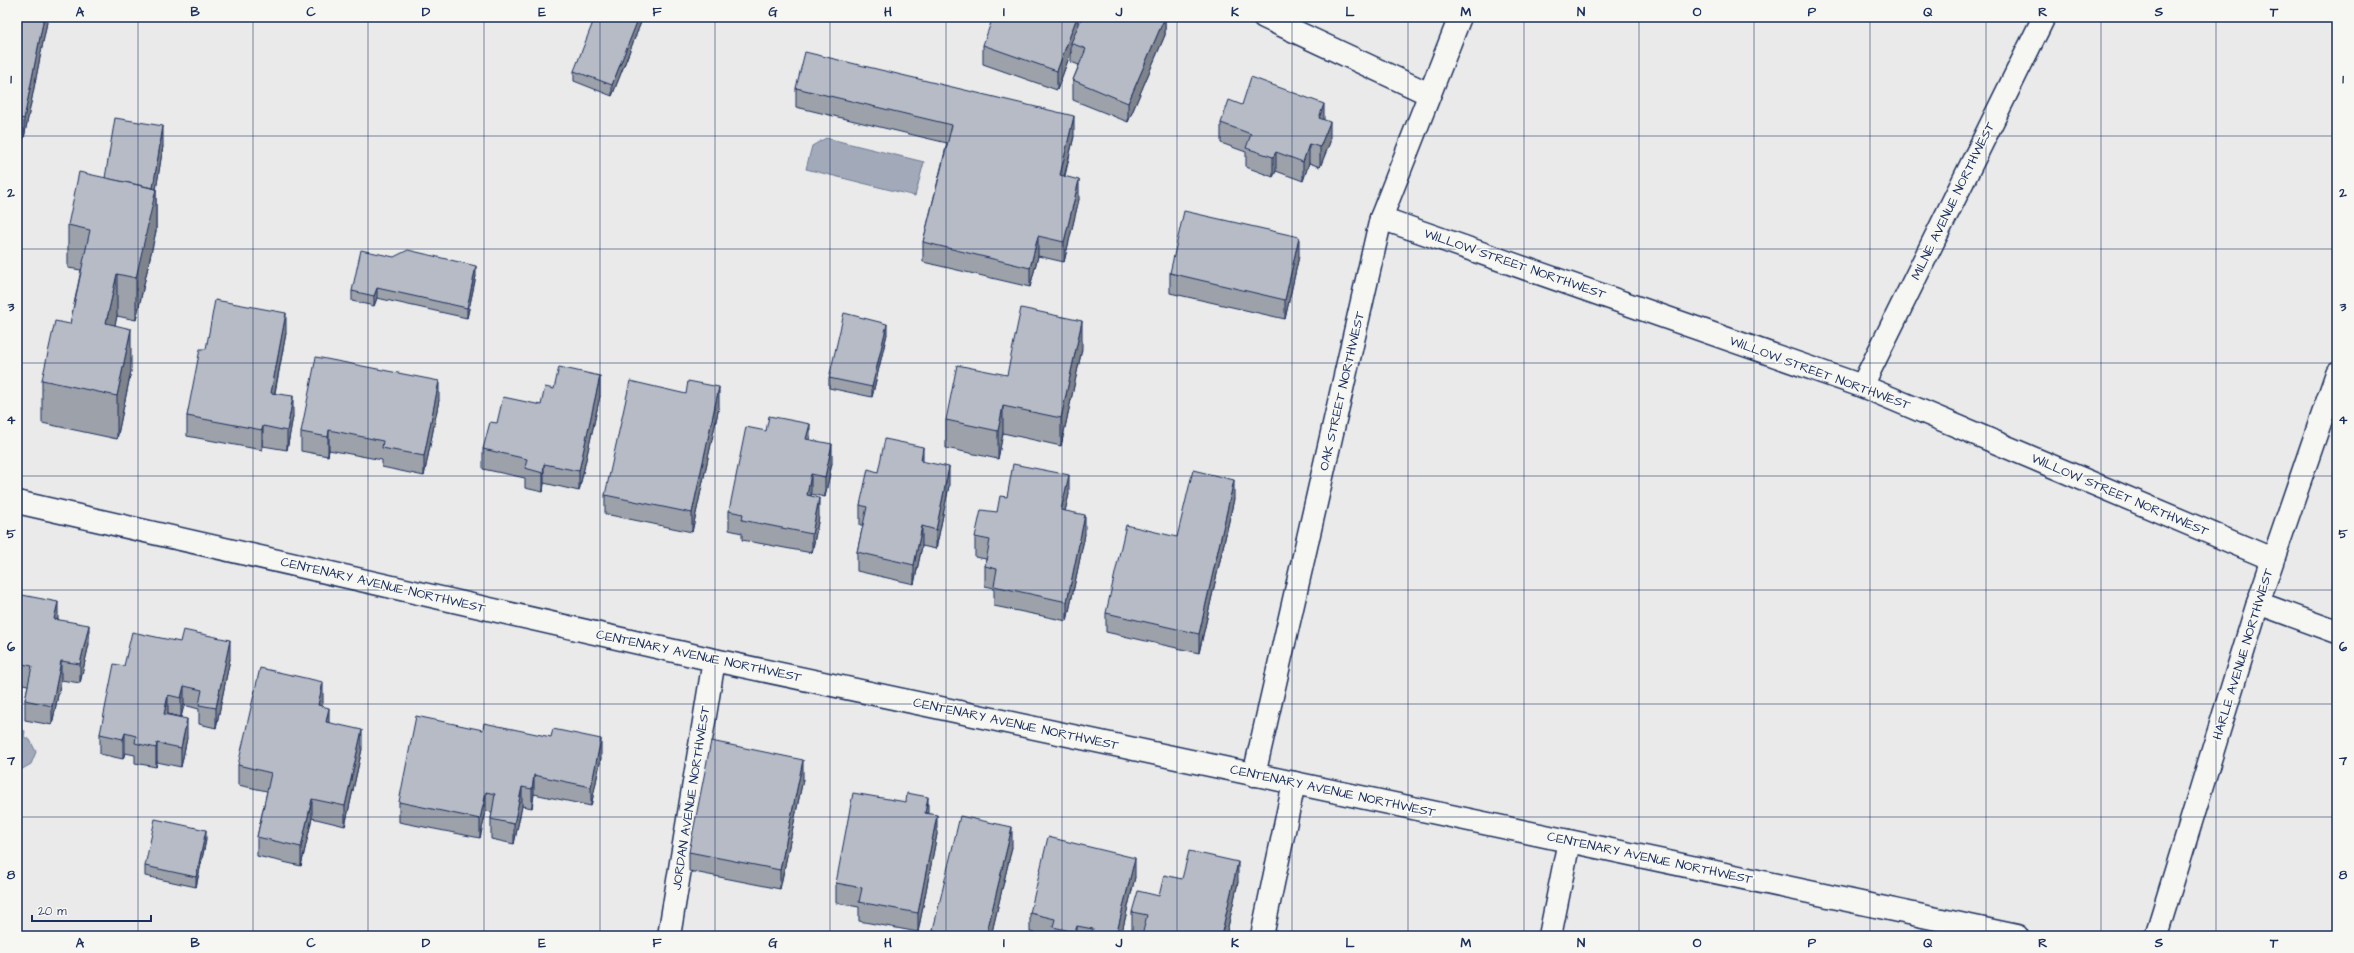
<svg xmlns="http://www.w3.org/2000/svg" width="2354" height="953" viewBox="0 0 2354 953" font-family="'Architects Daughter',sans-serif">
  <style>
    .water { fill: #a2aaba; stroke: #6c7995 }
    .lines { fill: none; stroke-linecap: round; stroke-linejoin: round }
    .minor-casing { stroke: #1b2f5e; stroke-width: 25 }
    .minor { stroke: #f6f6f2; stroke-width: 22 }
    .wall { fill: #9da1aa; stroke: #1b2f5e }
    .shaded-wall { fill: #7f838b; stroke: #1b2f5e }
    .building { fill: #b6bbc6; stroke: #1b2f5e }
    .grid { fill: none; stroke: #1b2f5e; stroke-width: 1; stroke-opacity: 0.55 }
    .labels { text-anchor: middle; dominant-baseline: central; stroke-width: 3.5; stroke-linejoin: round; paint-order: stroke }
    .street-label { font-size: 13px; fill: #1b2f5e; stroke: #f6f6f2 }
    .neatline { fill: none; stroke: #1b2f5e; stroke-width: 1.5 }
    .grid-label { font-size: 13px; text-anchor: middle; font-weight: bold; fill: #1b2f5e }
  </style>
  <rect width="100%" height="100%" fill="#e9eae9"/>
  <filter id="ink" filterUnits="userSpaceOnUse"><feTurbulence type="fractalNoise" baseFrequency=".025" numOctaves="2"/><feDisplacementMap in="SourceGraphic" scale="8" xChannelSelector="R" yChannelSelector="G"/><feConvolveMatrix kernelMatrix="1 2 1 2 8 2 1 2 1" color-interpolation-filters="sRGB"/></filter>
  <g filter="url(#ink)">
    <!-- water -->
    <g class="water">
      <path d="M826,138L924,162L915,196L806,169L812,146Z"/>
      <path d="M17,729L25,731L24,737L30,740L36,752L31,764L17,772Z"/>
    </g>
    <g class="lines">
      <!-- minor casing -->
      <g class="minor-casing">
        <g id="minor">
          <path d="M1264,17L1429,94"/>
          <path d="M1381,218L1862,386L2272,559"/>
          <path d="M1862,386L2044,17"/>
          <path d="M17,502L714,660L2017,936"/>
          <path d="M2258,603L2337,632"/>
          <path d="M1254,775L1381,218L1460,17"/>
          <path d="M669,936L714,660"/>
          <path d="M1262,936L1294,783"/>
          <path d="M1550,936L1569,841"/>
          <path d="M2156,936L2258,603L2337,373"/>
        </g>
      </g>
      <!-- minor -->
      <use href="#minor" class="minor"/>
    </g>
    <!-- wall -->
    <g class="wall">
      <path d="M17,17H48L24,138L17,137Z"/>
      <path d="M643,17L612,96L574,81V71Z"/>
      <path d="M1078,17V26L1165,17V35L1128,122L1073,100V80L1079,65L1071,62V52L1057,90L983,64V45Z"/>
      <path d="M796,88L1074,136L1065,176L1079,199L1064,262L1038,256L1030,287L923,262V242L947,143L796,107Z"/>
      <path d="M1242,105L1324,120L1330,142L1320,167L1309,163L1303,181L1276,171L1273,177L1246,167V152L1221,143V123Z"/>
      <path d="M163,146L156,190V231L136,320L117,316L115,325L131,371L117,439L42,423V380L70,324L81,270L68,268V225L105,178Z"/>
      <path d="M1299,256L1285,319L1170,293V273Z"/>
      <path d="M476,276L467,318L377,298L374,306L352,301V291Z"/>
      <path d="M286,333L275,393L293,416L287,450L263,446L262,450L187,436V416L206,349Z"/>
      <path d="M887,334L872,397L829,388V378Z"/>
      <path d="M1082,349L1061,446L1003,433L998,459L946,448V420L1007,375Z"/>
      <path d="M554,389L600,396L579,491L544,483L543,492L525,488V478L483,469V449L497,423L541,405Z"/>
      <path d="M686,394L719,407L692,532L605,514V495Z"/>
      <path d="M439,400L424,476L382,467V460L329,450L328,456L301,451V432Z"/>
      <path d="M810,439L832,463L825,497L811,494V496L819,517L812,553L742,540V533L729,530V511Z"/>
      <path d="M923,461L949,486L936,549L922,546L914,584L857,571V552L863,525H860V505L878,472Z"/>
      <path d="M1069,494L1065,511L1085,534L1067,621L994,606V588L985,586V566L986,559L975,557V537L997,512L1007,497Z"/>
      <path d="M1234,499L1199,653L1106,632V613L1177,537Z"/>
      <path d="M17,594L58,619L89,644L80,683L61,680L52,725L25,720V700L28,685L17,683Z"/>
      <path d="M230,659L216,728L199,724V709L184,705L181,717L168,714L187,738L181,767L157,762L156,767L135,763V755L125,753L123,759L100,754V734L124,666Z"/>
      <path d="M323,702L322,706L329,723L362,749L345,826L312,818L301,866L257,856V837L267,791L238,785V765Z"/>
      <path d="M601,758L591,806L534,794L532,808L522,806L514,844L491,839V819L492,812L486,811L480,838L399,822V802Z"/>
      <path d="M803,779L780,889L689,871V852Z"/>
      <path d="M928,813L937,834L918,932L859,921V907L836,903V883Z"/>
      <path d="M206,840L196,887L145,876V866Z"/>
      <path d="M1012,847L991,936H933V930Z"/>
      <path d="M1135,877L1121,936H1045L1030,932V913Z"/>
      <path d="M1182,879L1238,882L1226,936H1142L1143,934L1132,931V912L1159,896Z"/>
    </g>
    <!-- shaded-wall -->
    <g class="shaded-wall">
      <path d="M44,17H48L24,138V119Z"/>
      <path d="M639,17H643L612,96V85Z"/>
      <path d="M1077,17H1078V33L1071,43V52L1057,90V71Z"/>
      <path d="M1165,17V35L1128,122V103Z"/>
      <path d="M1324,104V123L1319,118Z"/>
      <path d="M1074,116V136L1060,194V175Z"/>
      <path d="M1330,122V142L1320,167V147Z"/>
      <path d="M163,126V146L156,190V231L136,320V278L153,188Z"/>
      <path d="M1309,144V163L1303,181V162Z"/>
      <path d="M1276,152V171L1273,177V157Z"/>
      <path d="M1079,180V199L1064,262V242Z"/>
      <path d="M1038,236V256L1030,287V268Z"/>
      <path d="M1299,237V256L1285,319V300Z"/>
      <path d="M476,266V276L467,318V308Z"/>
      <path d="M117,274V316L106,366V323Z"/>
      <path d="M377,288V298L374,306V296Z"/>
      <path d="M286,313V333L271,412V393Z"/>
      <path d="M1082,321V349L1061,446V418Z"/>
      <path d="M887,324V334L872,397V387Z"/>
      <path d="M131,329V371L117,439V396Z"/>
      <path d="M600,376V396L579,491V471Z"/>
      <path d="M439,381V400L424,476V456Z"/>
      <path d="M719,387V407L692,532V513Z"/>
      <path d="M293,396V416L287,450V431Z"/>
      <path d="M1003,406V433L998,459V431Z"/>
      <path d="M810,424V443L806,439Z"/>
      <path d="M263,426V446L262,450V430Z"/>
      <path d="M329,430V450L328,456V437Z"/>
      <path d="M832,444V463L825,497V477Z"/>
      <path d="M923,447V467L921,461Z"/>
      <path d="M544,464V483L543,492V473Z"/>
      <path d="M949,467V486L936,549V530Z"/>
      <path d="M811,474V494L807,515V495Z"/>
      <path d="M1069,475V494L1061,529V510Z"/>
      <path d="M1234,480V499L1199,653V634Z"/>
      <path d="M819,498V517L812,553V534Z"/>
      <path d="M1085,515V534L1067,621V602Z"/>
      <path d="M922,526V546L914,584V565Z"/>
      <path d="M58,602V621L54,619Z"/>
      <path d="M89,625V644L80,683V664Z"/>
      <path d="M230,640V659L216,728V708Z"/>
      <path d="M61,661V680L52,725V706Z"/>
      <path d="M323,682V702L318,725V705Z"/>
      <path d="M184,686V705L181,717V698Z"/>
      <path d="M168,695V714L164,733V714Z"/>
      <path d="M329,708V727L326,722Z"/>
      <path d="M187,719V738L181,767V748Z"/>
      <path d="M362,730V749L345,826V806Z"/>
      <path d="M125,733V753L123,759V739Z"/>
      <path d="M601,739V758L591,806V787Z"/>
      <path d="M157,743V762L156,767V748Z"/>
      <path d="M803,760V779L780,889V870Z"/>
      <path d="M534,775V794L532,808V789Z"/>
      <path d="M522,787V806L514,844V824Z"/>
      <path d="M486,792V811L480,838V819Z"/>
      <path d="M928,797V817L925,813Z"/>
      <path d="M312,799V818L301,866V847Z"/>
      <path d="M937,815V834L918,932V913Z"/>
      <path d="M1012,827V847L991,936H986Z"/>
      <path d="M206,830V840L196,887V877Z"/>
      <path d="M1135,858V877L1121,936H1116Z"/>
      <path d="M1238,862V882L1226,936H1221Z"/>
      <path d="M1077,926V936H1075V932Z"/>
    </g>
    <!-- building -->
    <g class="building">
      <path d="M17,17H44L24,119L17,117Z"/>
      <path d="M595,17H639L612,85L574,71Z"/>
      <path d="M993,17H1077L1057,71L983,45Z"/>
      <path d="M1082,17H1165L1128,103L1073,80L1086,49L1071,43Z"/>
      <path d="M805,52L1074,116L1060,175L1079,180L1064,242L1038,236L1030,268L923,242L952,125L796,88Z"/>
      <path d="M1251,77L1324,104L1319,118L1330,122L1320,147L1309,144L1303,162L1276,152L1273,157L1246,148L1251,134L1221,123L1229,100L1242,105Z"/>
      <path d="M115,118L163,126L153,188L105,178Z"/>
      <path d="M79,172L156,189L136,278L117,274L106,323L131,329L117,396L42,380L55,321L70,324L90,230L68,225Z"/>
      <path d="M1184,211L1299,237L1285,300L1170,273Z"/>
      <path d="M361,250L394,257L408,250L476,266L467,308L377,288L374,296L352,291Z"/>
      <path d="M215,300L286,313L271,393L293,396L287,431L263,426L262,430L187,416L200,349H206Z"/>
      <path d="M1021,308L1082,321L1061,418L1003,406L998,431L946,420L957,365L1007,375Z"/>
      <path d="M844,313L887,324L872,387L829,378Z"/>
      <path d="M316,357L439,381L424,456L382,448L383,441L329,430L328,437L301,432Z"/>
      <path d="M559,367L600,376L579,471L544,464L543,473L525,468L527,459L483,449L490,422L497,423L503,397L541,405L545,387L554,389Z"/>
      <path d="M630,381L686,394L688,381L719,387L692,513L605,495Z"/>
      <path d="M769,416L810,424L806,439L832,444L825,477L811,474L807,495L819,498L812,534L742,520L743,514L729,511L746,427L766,431Z"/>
      <path d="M885,439L923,447L921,461L949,467L936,530L922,526L914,565L857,552L867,507L860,505L868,469L878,472Z"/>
      <path d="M1013,464L1069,475L1061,510L1085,515L1067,602L994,586L997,569L985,566L990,540L975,537L981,510L997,512L1000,496L1007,497Z"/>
      <path d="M1193,470L1234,480L1199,634L1106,613L1126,525L1177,537Z"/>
      <path d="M17,594L58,602L54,619L89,625L80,664L61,661L52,706L25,700L32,666L17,663Z"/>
      <path d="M183,630L230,640L216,708L199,705L202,690L184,686L181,698L168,695L164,714L187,719L181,748L157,743L156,748L135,743L136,736L125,733L123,739L100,734L114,664L124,666L132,632L180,642Z"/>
      <path d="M260,668L323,682L318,705L329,708L326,722L362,730L345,806L312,799L301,847L257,837L271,773L238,765Z"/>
      <path d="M416,716L483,730L484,723L551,737L553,729L601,739L591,787L534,775L532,789L522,787L514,824L491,819L495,794L486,792L480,819L399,802Z"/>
      <path d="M711,741L803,760L780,870L689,852Z"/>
      <path d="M853,793L906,802L907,793L928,797L925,813L937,815L918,913L859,902L862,888L836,883Z"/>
      <path d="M960,816L1012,827L986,936H957L933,930Z"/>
      <path d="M155,819L206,830L196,877L145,866Z"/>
      <path d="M1048,837L1135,858L1116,936H1091L1093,929L1077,926L1075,932L1053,927L1055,919L1030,913Z"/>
      <path d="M1189,851L1238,862L1221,936H1142L1147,915L1132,912L1138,891L1159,896L1164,875L1182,879Z"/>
    </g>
  </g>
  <!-- grid -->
  <path class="grid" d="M138,17V936M253,17V936M368,17V936M484,17V936M600,17V936M715,17V936M830,17V936M946,17V936M1062,17V936M1177,17V936M1292,17V936M1408,17V936M1524,17V936M1639,17V936M1754,17V936M1870,17V936M1986,17V936M2101,17V936M2216,17V936M17,136H2337M17,249H2337M17,363H2337M17,476H2337M17,590H2337M17,704H2337M17,817H2337"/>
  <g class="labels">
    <!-- street labels -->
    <g class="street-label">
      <text transform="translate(1953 201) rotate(-64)">MILNE AVENUE NORTHWEST</text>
      <text transform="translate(1515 264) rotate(19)">WILLOW STREET NORTHWEST</text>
      <text transform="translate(1820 373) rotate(20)">WILLOW STREET NORTHWEST</text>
      <text transform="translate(1342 391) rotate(-77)">OAK STREET NORTHWEST</text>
      <text transform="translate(2120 495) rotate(23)">WILLOW STREET NORTHWEST</text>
      <text transform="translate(383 585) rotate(13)">CENTENARY AVENUE NORTHWEST</text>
      <text transform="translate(2243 654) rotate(-73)">HARLE AVENUE NORTHWEST</text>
      <text transform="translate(699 656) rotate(12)">CENTENARY AVENUE NORTHWEST</text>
      <text transform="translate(1016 724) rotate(12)">CENTENARY AVENUE NORTHWEST</text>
      <text transform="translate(1333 791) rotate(12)">CENTENARY AVENUE NORTHWEST</text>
      <text transform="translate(691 798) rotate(-81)">JORDAN AVENUE NORTHWEST</text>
      <text transform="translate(1650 858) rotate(12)">CENTENARY AVENUE NORTHWEST</text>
    </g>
  </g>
  <!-- margin -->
  <rect width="2354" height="953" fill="none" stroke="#f6f6f2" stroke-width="44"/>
  <!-- scale -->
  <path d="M32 915v6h119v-6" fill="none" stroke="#1b2f5e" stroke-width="2"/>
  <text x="38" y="915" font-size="12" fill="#1b2f5e" stroke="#f6f6f2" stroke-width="3" paint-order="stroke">20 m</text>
  <rect x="22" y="22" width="2310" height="909" class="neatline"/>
  <g class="grid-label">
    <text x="80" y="16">A</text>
    <text x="195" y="16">B</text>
    <text x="311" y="16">C</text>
    <text x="426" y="16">D</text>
    <text x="542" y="16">E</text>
    <text x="657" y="16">F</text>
    <text x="773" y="16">G</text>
    <text x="888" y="16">H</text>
    <text x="1004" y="16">I</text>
    <text x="1119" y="16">J</text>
    <text x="1235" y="16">K</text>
    <text x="1350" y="16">L</text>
    <text x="1466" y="16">M</text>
    <text x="1581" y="16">N</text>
    <text x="1697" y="16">O</text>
    <text x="1812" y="16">P</text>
    <text x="1928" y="16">Q</text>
    <text x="2043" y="16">R</text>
    <text x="2159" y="16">S</text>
    <text x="2274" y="16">T</text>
    <text x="11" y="83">1</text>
    <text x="2343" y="83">1</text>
    <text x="11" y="197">2</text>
    <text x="2343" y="197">2</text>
    <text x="11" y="311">3</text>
    <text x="2343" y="311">3</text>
    <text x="11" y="424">4</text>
    <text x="2343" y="424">4</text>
    <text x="11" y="538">5</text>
    <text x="2343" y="538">5</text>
    <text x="11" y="651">6</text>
    <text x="2343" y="651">6</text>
    <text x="11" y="765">7</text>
    <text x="2343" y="765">7</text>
    <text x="11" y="879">8</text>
    <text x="2343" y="879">8</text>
    <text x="80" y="947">A</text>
    <text x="195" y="947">B</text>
    <text x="311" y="947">C</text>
    <text x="426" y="947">D</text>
    <text x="542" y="947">E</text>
    <text x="657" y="947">F</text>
    <text x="773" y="947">G</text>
    <text x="888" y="947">H</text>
    <text x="1004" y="947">I</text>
    <text x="1119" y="947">J</text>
    <text x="1235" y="947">K</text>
    <text x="1350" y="947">L</text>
    <text x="1466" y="947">M</text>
    <text x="1581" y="947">N</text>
    <text x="1697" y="947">O</text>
    <text x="1812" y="947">P</text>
    <text x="1928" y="947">Q</text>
    <text x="2043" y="947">R</text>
    <text x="2159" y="947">S</text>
    <text x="2274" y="947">T</text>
  </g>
</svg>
